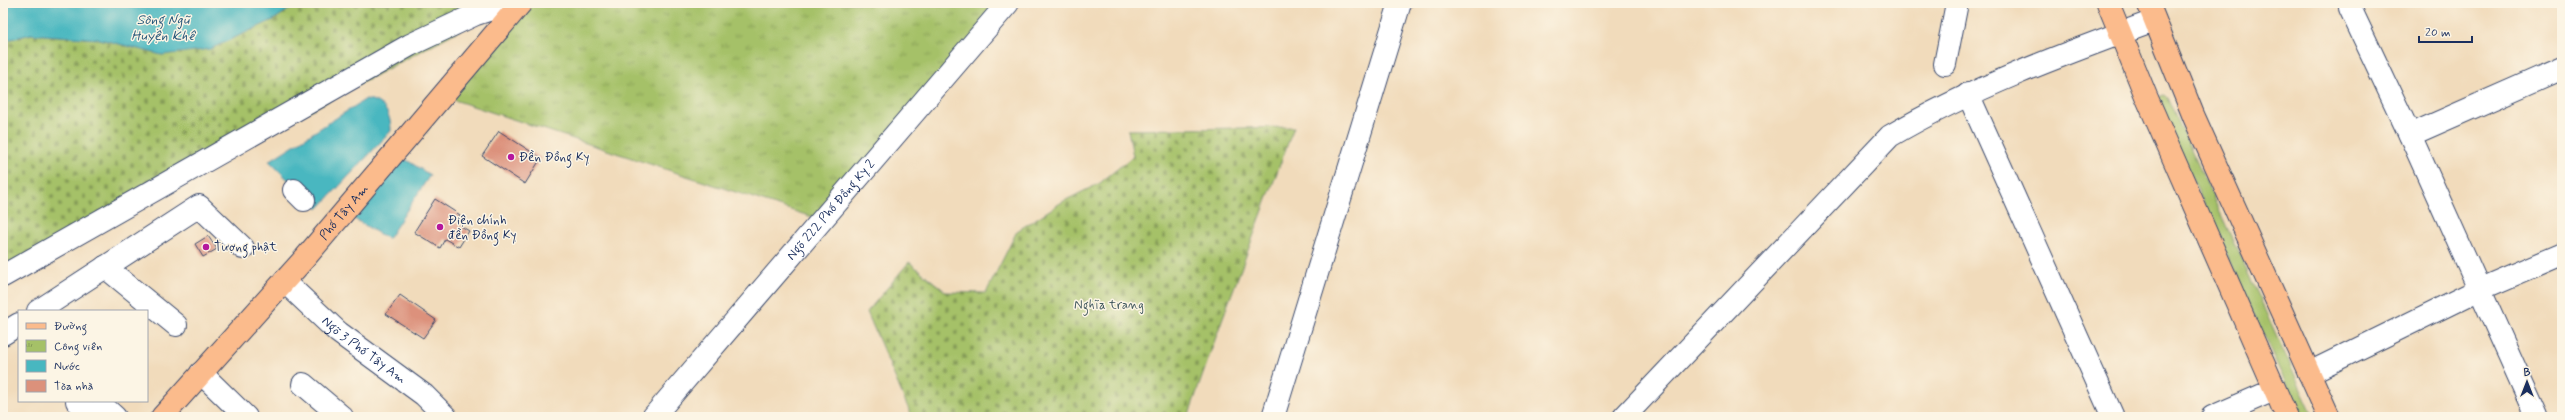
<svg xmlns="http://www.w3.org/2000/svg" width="2565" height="420" viewBox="0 0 2565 420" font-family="Mynerve,sans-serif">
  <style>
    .green { fill: #a5c167; stroke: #607862 }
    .cemetery { fill: url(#cemetery-stones); stroke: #607862 }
    .park { fill: url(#park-tufts); stroke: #607862 }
    .water { fill: #48b7c0; stroke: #32738f }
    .building { fill: #dc917b }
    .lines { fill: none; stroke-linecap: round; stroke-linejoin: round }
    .minor-casing { stroke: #3b496c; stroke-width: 24 }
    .major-casing { stroke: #3b496c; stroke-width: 24 }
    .minor { stroke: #fff; stroke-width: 22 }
    .major { stroke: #fbbb8c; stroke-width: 22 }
    .poi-dot { fill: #b5179e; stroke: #fcf5e5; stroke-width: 1.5 }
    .labels { text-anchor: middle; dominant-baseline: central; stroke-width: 3; stroke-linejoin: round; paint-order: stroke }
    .poi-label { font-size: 13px; fill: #1b2f5e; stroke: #fcf5e5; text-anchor: start }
    .street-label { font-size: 13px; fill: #1b2f5e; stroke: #fcf5e5 }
    .park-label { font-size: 13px; fill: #445b61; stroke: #fcf5e5 }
    .water-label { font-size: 14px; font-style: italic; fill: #28587b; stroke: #fcf5e5 }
  </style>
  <defs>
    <pattern id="cemetery-stones" width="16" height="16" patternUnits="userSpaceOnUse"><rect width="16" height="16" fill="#a5c167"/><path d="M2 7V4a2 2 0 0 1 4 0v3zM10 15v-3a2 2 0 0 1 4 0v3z" fill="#869d58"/></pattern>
    <pattern id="park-tufts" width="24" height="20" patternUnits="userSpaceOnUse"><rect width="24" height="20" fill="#a5c167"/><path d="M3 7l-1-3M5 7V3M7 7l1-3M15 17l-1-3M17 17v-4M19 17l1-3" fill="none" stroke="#869d58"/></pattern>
  </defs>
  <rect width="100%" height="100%" fill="#fcf5e5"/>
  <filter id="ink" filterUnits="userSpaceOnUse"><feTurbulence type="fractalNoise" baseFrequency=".025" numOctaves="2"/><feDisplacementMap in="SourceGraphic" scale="8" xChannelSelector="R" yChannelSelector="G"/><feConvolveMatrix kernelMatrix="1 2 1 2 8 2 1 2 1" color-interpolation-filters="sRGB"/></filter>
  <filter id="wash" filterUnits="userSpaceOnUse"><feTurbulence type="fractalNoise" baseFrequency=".012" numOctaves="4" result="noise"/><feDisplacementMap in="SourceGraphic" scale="16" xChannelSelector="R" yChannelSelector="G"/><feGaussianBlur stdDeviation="0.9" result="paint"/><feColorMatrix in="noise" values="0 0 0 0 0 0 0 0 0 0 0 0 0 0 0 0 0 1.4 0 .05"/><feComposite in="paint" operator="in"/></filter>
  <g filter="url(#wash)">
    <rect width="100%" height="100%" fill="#f1dbbb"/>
    <!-- green -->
    <path class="green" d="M2163,95L2167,97L2314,417H2301L2156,99Z"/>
    <!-- cemetery -->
    <g class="cemetery">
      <path d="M299,3H510L3,276V41L31,34L100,39L162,55L273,20Z"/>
      <path d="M1294,127L1222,320L1188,417H912L867,312L909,262L946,292L986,293L1017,231L1062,202L1100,183L1133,156L1128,130Z"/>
    </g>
    <!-- park -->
    <path class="park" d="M521,3H1008L821,220L442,96Z"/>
    <!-- water -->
    <g class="water">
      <path d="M3,3H299L273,20L210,49L162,55L100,39L31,34L3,41Z"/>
      <path d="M366,99C384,101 391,114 391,131L318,209L269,161Z"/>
      <path d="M405,159L430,175L388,239L351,217Z"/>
    </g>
    <g id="blocks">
      <!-- building -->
      <g class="building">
        <path d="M499,131L541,158L525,184L482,156Z"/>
        <path d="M435,199L460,215L456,223L469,231L459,247L445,239L440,248L414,232Z"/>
        <path d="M208,236L217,249L203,257L195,244Z"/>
        <path d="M400,295L436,320L423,338L386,314Z"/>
      </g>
    </g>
  </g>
  <g filter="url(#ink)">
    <use href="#blocks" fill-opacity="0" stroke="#3b496c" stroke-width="1"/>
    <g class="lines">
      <!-- minor casing -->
      <g class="minor-casing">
        <g id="minor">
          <path d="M2350,8L2410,135L2562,68"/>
          <path d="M1945,64L1957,3"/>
          <path d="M1968,94L2113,417"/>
          <path d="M2410,135L2537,417"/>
          <path d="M294,190L304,200"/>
          <path d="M105,267L176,325"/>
          <path d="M3,276L410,45L476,14L510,3"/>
          <path id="s1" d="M284,281L338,332L424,395L446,417"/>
          <path d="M38,311L199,206L243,248"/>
          <path d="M3,334L19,324"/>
          <path d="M201,373L246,417"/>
          <path d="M2309,373L2478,290L2562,254"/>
          <path d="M303,384L342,417"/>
          <path d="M77,401L93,417"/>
          <path d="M103,406L115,417"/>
          <path id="s2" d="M653,417L1008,3"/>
          <path d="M1273,417L1400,3"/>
          <path d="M1624,417L1890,136C1973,87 2064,54 2154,21"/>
          <path d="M2212,417L2274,390"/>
        </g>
      </g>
      <!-- major casing -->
      <g class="major-casing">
        <g id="major">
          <path d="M2108,3L2146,96L2287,417"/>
          <path d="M2148,3L2194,117L2329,417"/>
          <path id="s3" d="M162,417L305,258L521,3"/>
        </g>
      </g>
      <!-- minor -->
      <use href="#minor" class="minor"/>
      <!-- major -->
      <use href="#major" class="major"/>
    </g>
  </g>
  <!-- markers -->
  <g class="poi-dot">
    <circle cx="511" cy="157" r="4"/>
    <circle cx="440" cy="227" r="4"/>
    <circle cx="206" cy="247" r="4"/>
  </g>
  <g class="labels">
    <!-- poi labels -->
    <g class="poi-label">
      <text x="519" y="157">Đền Đồng Kỵ</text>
      <text x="448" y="220">Điện chính<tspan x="448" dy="15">đền Đồng Kỵ</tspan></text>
      <text x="214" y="247">Tượng phật</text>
    </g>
    <!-- street labels -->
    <g class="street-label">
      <text stroke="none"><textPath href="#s2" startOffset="273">Ngõ 222 Phố Đồng Kỵ 2</textPath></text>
      <text stroke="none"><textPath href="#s3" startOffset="274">Phố Tây Am</textPath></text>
      <text stroke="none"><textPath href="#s1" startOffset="106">Ngõ 3 Phố Tây Am</textPath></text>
    </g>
    <!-- park labels -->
    <g class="park-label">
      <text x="1109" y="305">Nghĩa trang</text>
    </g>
    <!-- water labels -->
    <g class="water-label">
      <text x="163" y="20">Sông Ngũ<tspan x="163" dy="16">Huyện Khê</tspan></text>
    </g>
  </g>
  <!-- margin -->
  <rect width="2565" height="420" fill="none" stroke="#fcf5e5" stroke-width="16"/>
  <!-- legend -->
  <rect x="18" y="310" width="130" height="92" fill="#fcf5e5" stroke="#a2a6af"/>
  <rect x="26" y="323" width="20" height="6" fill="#fbbb8c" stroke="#a2a6af"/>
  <text x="54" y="330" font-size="12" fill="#1b2f5e">Đường</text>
  <rect x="26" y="340" width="20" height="12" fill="url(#park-tufts)" stroke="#a2a6af"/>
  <text x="54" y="350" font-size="12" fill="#1b2f5e">Công viên</text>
  <rect x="26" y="360" width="20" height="12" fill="#48b7c0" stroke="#a2a6af"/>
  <text x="54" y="370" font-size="12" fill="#1b2f5e">Nước</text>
  <rect x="26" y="380" width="20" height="12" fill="#dc917b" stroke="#a2a6af"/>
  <text x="54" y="390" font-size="12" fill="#1b2f5e">Tòa nhà</text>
  <!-- north arrow -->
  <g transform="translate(2527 382)" stroke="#fcf5e5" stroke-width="3" paint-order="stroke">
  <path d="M0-3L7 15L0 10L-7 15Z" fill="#1b2f5e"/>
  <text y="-6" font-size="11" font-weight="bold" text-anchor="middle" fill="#1b2f5e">B</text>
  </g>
  <!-- scale -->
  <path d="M2419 36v6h53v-6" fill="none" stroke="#1b2f5e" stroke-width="2"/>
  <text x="2425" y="36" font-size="12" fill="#1b2f5e" stroke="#fcf5e5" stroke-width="3" paint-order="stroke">20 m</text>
</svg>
